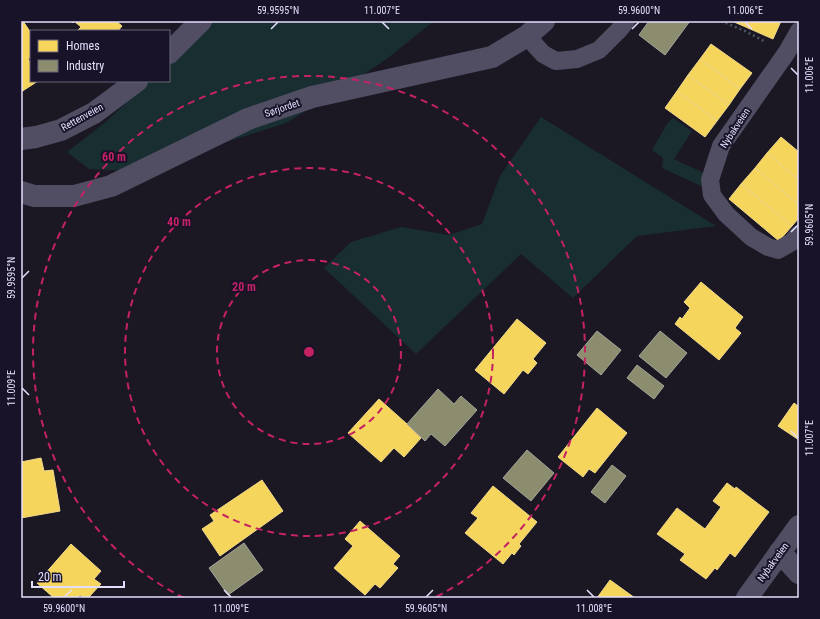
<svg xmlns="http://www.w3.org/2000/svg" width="820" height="619" viewBox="0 0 820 619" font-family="'Roboto Condensed',sans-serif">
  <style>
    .green { fill: #182e31 }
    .homes { fill: #f6d55c; stroke: #f0d88c }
    .industry { fill: #8c8c6e; stroke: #a6a599 }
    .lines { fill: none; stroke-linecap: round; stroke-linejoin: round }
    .path { stroke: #4b5563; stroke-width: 2.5; stroke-dasharray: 2 3; stroke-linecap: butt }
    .lane { stroke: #514e64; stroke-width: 18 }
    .street { stroke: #514e64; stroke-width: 22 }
    .ticks { fill: none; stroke: #e3defc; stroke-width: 1.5 }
    .ring { fill: none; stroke: #c42263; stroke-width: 2; stroke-dasharray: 7 5 }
    .labels { text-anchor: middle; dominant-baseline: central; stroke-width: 4; stroke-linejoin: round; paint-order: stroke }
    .street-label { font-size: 10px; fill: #e3defc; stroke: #181329 }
    .centre { fill: #c42263; stroke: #181329; stroke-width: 2 }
    .ring-label { font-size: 12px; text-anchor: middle; font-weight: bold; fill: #c42263; stroke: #181329; stroke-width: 4; stroke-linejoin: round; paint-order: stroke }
    .neatline { fill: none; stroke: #e3defc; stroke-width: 1.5 }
    .ticks-label { font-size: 10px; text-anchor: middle; fill: #e3defc }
  </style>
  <rect width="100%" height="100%" fill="#1b1824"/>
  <!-- green -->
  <g class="green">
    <path d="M203,21H434L388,58L342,89L286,123L135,171L89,169L67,152L107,121L149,81H169V59Z"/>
    <path d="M541,117L716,226L637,236L573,298L521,254L416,354L324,268L351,242L401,227L449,235L482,224L500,176Z"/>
    <path d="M673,118L692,131L674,159L704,173L701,186L662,168L663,158L652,150L667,124Z"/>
  </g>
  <!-- homes -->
  <g class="homes">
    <path d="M21,21H23L31,33V57L28,59L31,63V81H38L21,92Z"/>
    <path d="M71,21H116L122,26L118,31H77L81,27L74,21L73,23Z"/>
    <path d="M732,21H781L773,39Z"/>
    <path d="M711,44L752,73L740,89L700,59Z"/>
    <path d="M700,59L740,89L729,105L688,75Z"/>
    <path d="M688,75L729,105L717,121L677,91Z"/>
    <path d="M677,91L717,121L705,137L665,108Z"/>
    <path d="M781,137L799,152V180L767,153Z"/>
    <path d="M767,153L799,180V205L755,168Z"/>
    <path d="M755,168L799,205V218L792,226L741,184Z"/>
    <path d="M741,184L792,226L779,241L729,199Z"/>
    <path d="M701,282L743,317L735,328L741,333L719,360L675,324L680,317L682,319L690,308L684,302Z"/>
    <path d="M517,319L546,343L533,359L537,363L528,374L523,370L504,394L475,370Z"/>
    <path d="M379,399L407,424L421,438L404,457L394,448L381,462L348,433Z"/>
    <path d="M794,403L798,406L799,405V440L778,426Z"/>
    <path d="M597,408L627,433L595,473L589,469L583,477L558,457Z"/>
    <path d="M41,458L44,471L53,470L60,511L21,518V462Z"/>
    <path d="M262,480L283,511L220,556L202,529L214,521L210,515Z"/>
    <path d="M727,483L735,489L736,487L769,512L735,557L730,553L717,570L715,568L706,579L680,560L685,554L657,534L677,508L705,529L721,507L713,501Z"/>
    <path d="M493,486L537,522L519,544L521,546L514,555L512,553L503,564L465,533L478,518L471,513Z"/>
    <path d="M360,521L400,556L393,564L398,568L380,588L375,584L365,595L334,568L353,546L345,539Z"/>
    <path d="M71,544L101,571L94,579L101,584L88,598H84L80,595L77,598H54L37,583Z"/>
    <path d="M610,580L635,598H597Z"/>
  </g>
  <!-- industry -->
  <g class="industry">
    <path d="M649,21H690L665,55L639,35Z"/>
    <path d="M597,331L621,350L601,375L577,355Z"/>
    <path d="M660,331L687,353L666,378L639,356Z"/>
    <path d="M637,365L664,386L654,399L627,378Z"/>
    <path d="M438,389L454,404L461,396L477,410L445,446L431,434L425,441L407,424Z"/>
    <path d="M527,450L554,473L531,501L503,478Z"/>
    <path d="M612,465L626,476L605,503L591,492Z"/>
    <path d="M244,543L263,570L228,595L209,568Z"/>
  </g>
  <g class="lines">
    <!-- path -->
    <path class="path" d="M721,21L745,31L764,41"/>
    <!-- lane -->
    <g class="lane">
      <path d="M799,31L787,52L721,146L710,180L712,195L726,214L751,237L768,247L778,250L792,242L799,234"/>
      <path d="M527,36L543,54L556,61L577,59L599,50L619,30L626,21"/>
    </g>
    <!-- street -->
    <g class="street">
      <path d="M169,53L201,21"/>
      <path d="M21,139L36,137L61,130L94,113L137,81"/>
      <path d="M21,192L34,196H74L111,186L248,119L312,97L492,57L527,36L544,21"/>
      <path d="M780,552L799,573"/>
      <path d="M747,598L799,526"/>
    </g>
  </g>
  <!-- ticks -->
  <path class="ticks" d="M382,22L389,29M745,22L752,29M271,29L278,22M632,29L639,22M791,68L798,75M791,232L798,225M22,278L29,271M22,388L29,395M791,431L798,438M224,590L231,597M587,590L594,597M64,597L72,590M426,597L433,590"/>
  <!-- distance rings -->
  <g class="ring">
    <circle cx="309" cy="352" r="92"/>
    <circle cx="309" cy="352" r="184"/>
    <path d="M184 598A276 276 0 1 1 434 598"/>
  </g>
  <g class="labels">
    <!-- street labels -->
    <g class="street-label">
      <text transform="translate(282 108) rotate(-19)">Sørjordet</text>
      <text transform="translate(82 117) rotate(-29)">Rettenveien</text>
      <text transform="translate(735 128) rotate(-57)">Nybakveien</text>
      <text transform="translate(773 562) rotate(-54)">Nybakveien</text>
    </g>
  </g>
  <circle cx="309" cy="352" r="6" class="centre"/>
  <g class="ring-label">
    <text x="114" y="161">60 m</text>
    <text x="179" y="226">40 m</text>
    <text x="244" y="291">20 m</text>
  </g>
  <!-- border -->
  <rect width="820" height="619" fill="none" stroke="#181329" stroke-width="44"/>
  <!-- legend -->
  <rect x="30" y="30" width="140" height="52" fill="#181329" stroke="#69647d"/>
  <rect x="38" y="40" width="20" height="12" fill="#f6d55c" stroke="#69647d"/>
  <text x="66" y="50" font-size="12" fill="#e3defc">Homes</text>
  <rect x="38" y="60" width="20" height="12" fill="#8c8c6e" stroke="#69647d"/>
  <text x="66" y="70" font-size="12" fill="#e3defc">Industry</text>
  <!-- scale -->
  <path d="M32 581v6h92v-6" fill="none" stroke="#e3defc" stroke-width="2"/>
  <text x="38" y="581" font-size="12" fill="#e3defc" stroke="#181329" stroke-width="3" paint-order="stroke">20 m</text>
  <rect x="22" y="22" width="776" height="575" class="neatline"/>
  <g class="ticks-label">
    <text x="278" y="14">59.9595°N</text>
    <text x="382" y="14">11.007°E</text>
    <text x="639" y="14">59.9600°N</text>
    <text x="745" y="14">11.006°E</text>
    <text transform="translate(809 75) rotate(-90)" y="4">11.006°E</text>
    <text transform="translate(809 225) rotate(-90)" y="4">59.9605°N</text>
    <text transform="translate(11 278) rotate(-90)" y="4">59.9595°N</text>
    <text transform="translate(11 388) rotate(-90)" y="4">11.009°E</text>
    <text transform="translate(809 438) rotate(-90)" y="4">11.007°E</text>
    <text x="64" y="612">59.9600°N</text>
    <text x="231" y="612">11.009°E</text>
    <text x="426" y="612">59.9605°N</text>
    <text x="594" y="612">11.008°E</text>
  </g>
</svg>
